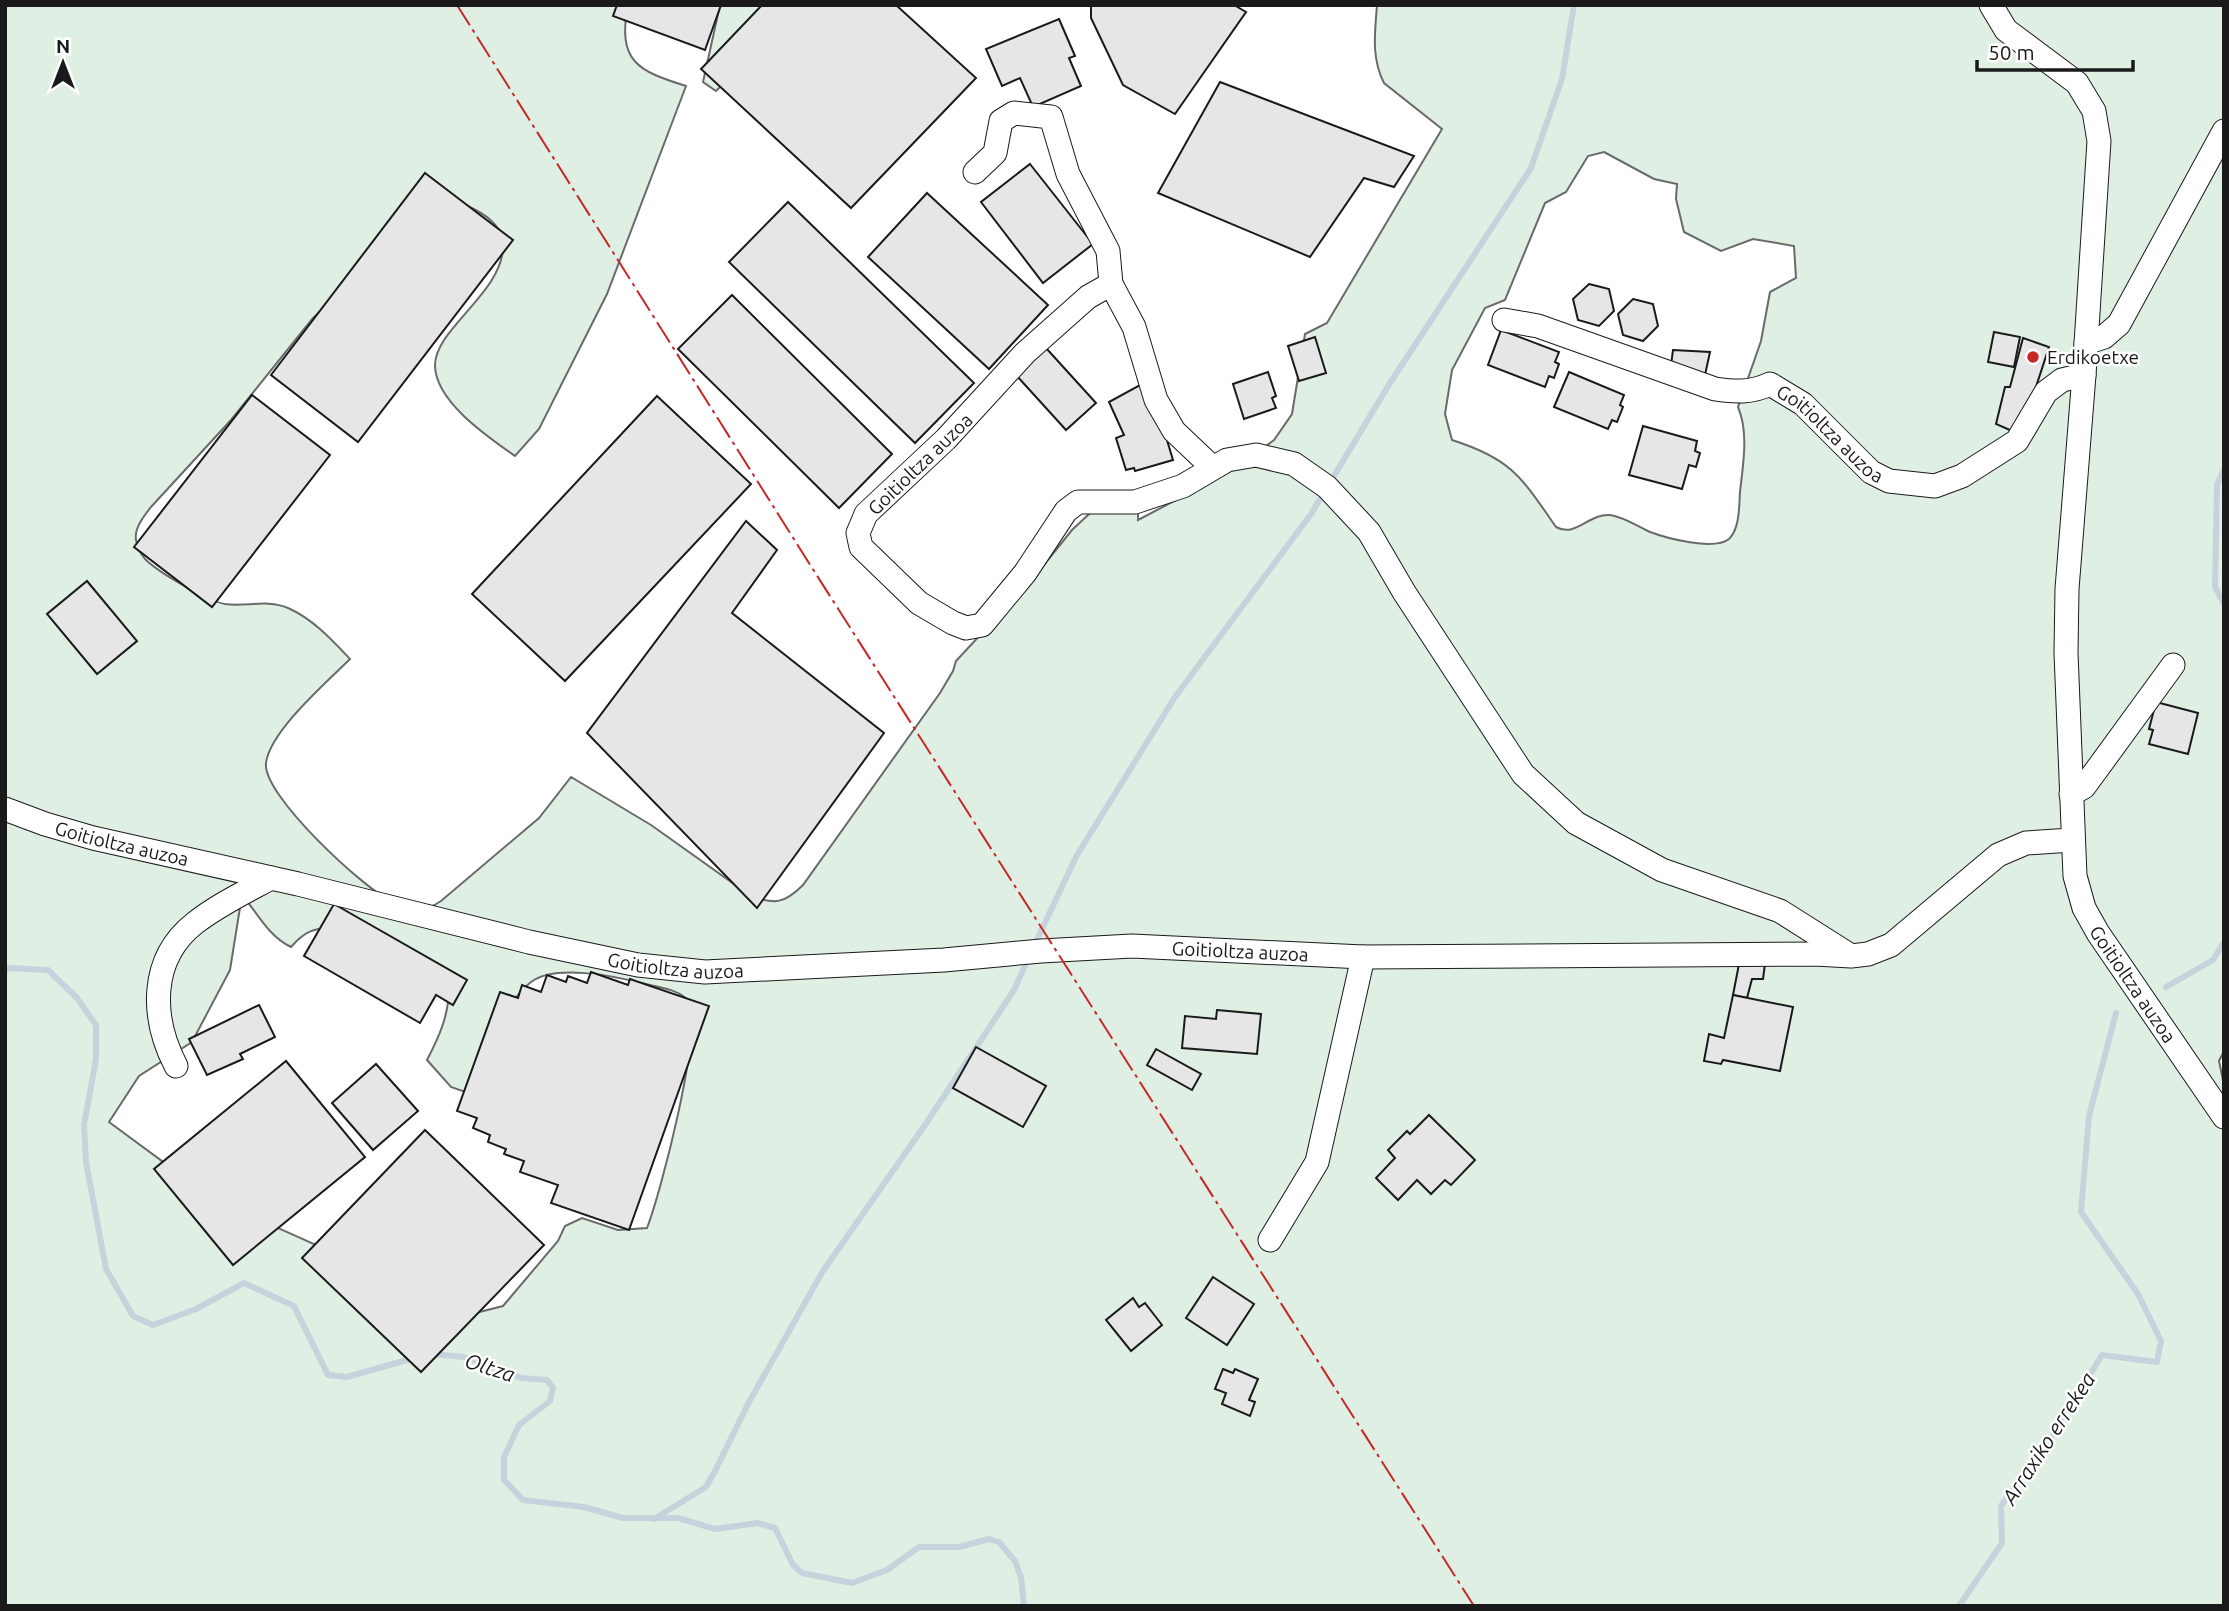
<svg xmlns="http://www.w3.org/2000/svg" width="2229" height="1611" viewBox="0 0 2229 1611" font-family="Ubuntu,sans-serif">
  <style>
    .green { fill: #e0efe3; stroke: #6a6a6a; stroke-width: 2; fill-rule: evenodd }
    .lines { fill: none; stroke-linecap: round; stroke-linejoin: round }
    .stream { stroke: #c6d2dc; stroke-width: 6 }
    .building { fill: #e6e6e6; stroke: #1a1a1a; stroke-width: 2 }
    .minor-casing { stroke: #1a1a1a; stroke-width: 25 }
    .minor { stroke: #fff; stroke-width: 23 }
    .power { stroke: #c62828; stroke-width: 2; stroke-dasharray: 24 5 3.5 5; stroke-linecap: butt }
    .poi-dot { fill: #c62828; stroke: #fff; stroke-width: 2.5 }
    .labels { text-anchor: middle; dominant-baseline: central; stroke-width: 5; stroke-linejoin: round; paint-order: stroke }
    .poi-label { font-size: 19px; fill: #1a1a1a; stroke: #fff; text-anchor: start }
    .street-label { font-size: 19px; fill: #1a1a1a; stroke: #fff }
    .water-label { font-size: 21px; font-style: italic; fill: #1a1a1a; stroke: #fff }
  </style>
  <rect width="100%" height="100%" fill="#fff"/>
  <!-- green -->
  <g class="green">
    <path d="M5,5H628C617,62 638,71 686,86L607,294L539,429L515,456C488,437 436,402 435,366C434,329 503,293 503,246C503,221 476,209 456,201L367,269L313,318L231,420L151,507C144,516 134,528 136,540C137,546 141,554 145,559C158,572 207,601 225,604C246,607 267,599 288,608C313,619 332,640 350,659C327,682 270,731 266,763C262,795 365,890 394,903C400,906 425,908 432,906C435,905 438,903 441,901L539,818L571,777L651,825L751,896C775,905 785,903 803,885L940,693L953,671L956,661L1035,576L1072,530L1104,500L1127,512L1138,513V520L1237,468L1274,440L1292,414L1305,334L1327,323L1442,129L1384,83C1371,58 1375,32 1377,5H2224V1051L2219,1061L2224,1085V1606H5ZM1604,152L1654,179L1677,184L1676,199L1684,232L1721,251L1753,239L1794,246L1796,278L1770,292L1761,341L1738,407C1749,433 1743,464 1740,492C1739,506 1740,528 1729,539C1714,551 1666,538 1650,532C1637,526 1624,517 1610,515C1589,513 1576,538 1556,527C1522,478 1512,459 1452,440L1445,414L1452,370L1485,308L1505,300L1545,203L1566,192L1588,156ZM242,895C257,912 268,936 291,947C304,932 314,927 334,929L449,988C449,1015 439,1037 427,1060L451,1087L471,1094C485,1060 501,1005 531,982C555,964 614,976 641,983C654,986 684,990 689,1003C702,1034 661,1192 647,1228L618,1230L582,1218L565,1226L558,1241L503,1306L440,1322L353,1276L314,1244L231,1207L193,1171L162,1161L109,1122L139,1076L192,1042L230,970Z"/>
    <path d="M720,5H794L752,56L716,91L703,82Z"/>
  </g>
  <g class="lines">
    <!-- stream -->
    <g class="stream">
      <path d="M2224,469L2217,485L2215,587L2224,604"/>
      <path d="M1034,946L1077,855L1175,697L1311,514L1390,383L1531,168L1562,79L1574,5"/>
      <path d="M5,971L9,968L48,970L77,998L96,1025V1059L84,1125L86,1162L106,1269L133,1316L153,1325L196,1309L244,1283L294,1306L328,1375L347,1377L414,1358"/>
      <path d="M2166,987L2213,960L2224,942"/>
      <path d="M431,1354L464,1357L521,1378L547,1380L553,1388L550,1401L519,1425L504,1457V1480L523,1500L584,1507L623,1518H678L715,1529L758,1523L775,1528L793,1565L802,1573L852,1583L887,1570L919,1547H959L989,1539L999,1542L1015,1561L1021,1577L1024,1606"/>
      <path d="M654,1519L706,1487L715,1471L749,1402L823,1271L925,1125L1014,990L1028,959"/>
      <path d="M1959,1606L2002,1543L2001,1506L2052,1436L2102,1355L2157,1362L2161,1341L2138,1294L2081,1212L2089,1116L2116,1013"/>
    </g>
  </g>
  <!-- building -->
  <g class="building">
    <path d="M617,5H721L705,50L613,16Z"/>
    <path d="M762,5H896L976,78L851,208L701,69Z"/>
    <path d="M1091,5H1234L1246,12L1175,114L1123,85L1091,18Z"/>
    <path d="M1059,19L1075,56L1069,58L1081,86L1033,107L1020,78L1002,86L986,49Z"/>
    <path d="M1220,82L1414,156L1394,187L1364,178L1310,257L1158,193Z"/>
    <path d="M1030,164L1093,244L1043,283L981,202Z"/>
    <path d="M425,173L513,240L358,442L271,375Z"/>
    <path d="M927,193L1048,305L989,369L868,257Z"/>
    <path d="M788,202L974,383L915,443L729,262Z"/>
    <path d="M1589,284L1609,289L1614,311L1599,326L1578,320L1573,299Z"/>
    <path d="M732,295L892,454L839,508L678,349Z"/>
    <path d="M1633,299L1653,304L1658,326L1643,341L1623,335L1618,314Z"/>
    <path d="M1501,330L1559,352L1555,362L1559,364L1554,378L1549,376L1545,387L1488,365Z"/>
    <path d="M1994,332L2020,337L2014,367L1988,362Z"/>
    <path d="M1315,337L1326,373L1299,381L1288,346Z"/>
    <path d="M2023,338L2049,347L2032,399L2012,431L1996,424L2005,387H2010Z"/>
    <path d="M1046,348L1096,403L1066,430L1016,375Z"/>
    <path d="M1673,350L1710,352L1705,375L1671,365Z"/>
    <path d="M1268,372L1276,396L1272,398L1276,408L1244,419L1233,384Z"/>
    <path d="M1569,372L1624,395L1620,405L1623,407L1617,422L1612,420L1608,429L1554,407Z"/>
    <path d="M1140,385L1160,417L1173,460L1135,471L1134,468L1126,470L1116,438L1124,435L1109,402Z"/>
    <path d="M252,395L330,455L212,607L134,547Z"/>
    <path d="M657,396L751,484L565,681L472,594Z"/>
    <path d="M1643,426L1697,441L1695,451L1700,453L1696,467L1689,465L1682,489L1629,475Z"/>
    <path d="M746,521L777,550L732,613L884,733L757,908L587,733Z"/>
    <path d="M87,581L137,641L97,674L47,614Z"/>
    <path d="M2156,702L2198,713L2188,754L2149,744L2153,730L2149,729Z"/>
    <path d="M334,904L467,980L453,1005L436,995L420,1023L304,956Z"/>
    <path d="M1739,964H1765L1763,979H1752L1747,998L1733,995Z"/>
    <path d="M591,972L628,985L630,979L709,1006L629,1230L551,1203L558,1185L520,1172L524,1161L504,1154L506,1149L488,1142L490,1135L473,1128L477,1118L457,1111L500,992L518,998L522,985L541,992L547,975L566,982L568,976L587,983Z"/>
    <path d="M1733,995L1793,1007L1780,1071L1723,1060L1721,1064L1704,1061L1709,1034L1724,1038Z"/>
    <path d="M259,1005L275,1037L240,1054L243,1059L207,1075L189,1039Z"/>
    <path d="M1217,1010L1261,1014L1257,1054L1182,1048L1185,1016L1216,1019Z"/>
    <path d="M976,1047L1046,1086L1023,1127L953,1088Z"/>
    <path d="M1156,1049L1201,1074L1192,1090L1147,1065Z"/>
    <path d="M286,1061L365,1157L233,1265L154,1169Z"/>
    <path d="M376,1064L418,1111L373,1150L332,1103Z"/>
    <path d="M1429,1115L1475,1160L1451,1185L1445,1180L1431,1194L1417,1180L1398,1200L1376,1178L1395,1158L1388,1150L1407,1131L1410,1134Z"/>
    <path d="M425,1130L544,1245L421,1372L302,1258Z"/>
    <path d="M1213,1277L1254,1304L1227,1345L1186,1318Z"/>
    <path d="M1133,1298L1139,1307L1145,1303L1162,1325L1131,1351L1106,1320Z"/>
    <path d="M1223,1369L1233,1373L1235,1369L1258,1379L1249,1400L1255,1402L1250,1416L1222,1404L1226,1393L1215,1389Z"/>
  </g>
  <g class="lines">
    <!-- minor casing -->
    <g class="minor-casing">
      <g id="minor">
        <path id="s1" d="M1991,5L2006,30L2077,83L2094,111L2099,141L2084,375L2067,589L2066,653L2075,876L2084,908L2098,933L2224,1117"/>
        <path d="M975,172L995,153L1001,121L1014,113L1051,117L1068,174L1108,251L1111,284"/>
        <path id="s2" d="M1504,320L1538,326L1715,389C1735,392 1751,393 1770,384L1803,404L1871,472L1889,481L1935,486L1962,476L2017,441L2046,392L2062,380L2084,375"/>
        <path d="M2086,343L2104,337L2119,324L2224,131"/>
        <path d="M1213,468L1174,431L1156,400L1134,327L1111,284L1088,297L1025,353L946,439L866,514L858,533L861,547L919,603L953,623L966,628L982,625L1025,573L1066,511L1078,502H1135L1183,486L1227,460L1256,455L1294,464L1327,487L1369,532L1404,592L1523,774L1576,823L1662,870L1780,911L1848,954"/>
        <path d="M2071,794L2084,787L2173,665"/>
        <path id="s3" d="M5,809L45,824L93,838L298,884L529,942L638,965L705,972L944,960L1041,951L1132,946L1363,957L1815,954L1851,956L1868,954L1891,945L1998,855L2026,843L2072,840"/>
        <path d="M176,1066C151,1018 149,959 195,923C218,905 245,892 271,878"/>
        <path d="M1270,1240L1317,1162L1363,957"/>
      </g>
    </g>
    <!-- minor -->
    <use href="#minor" class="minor"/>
    <!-- power -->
    <path class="power" d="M457,5L814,571L1474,1606"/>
  </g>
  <!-- markers -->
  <circle class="poi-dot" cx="2033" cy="357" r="7"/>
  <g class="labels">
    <!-- poi labels -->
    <g class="poi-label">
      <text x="2047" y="357">Erdikoetxe</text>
    </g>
    <!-- street labels -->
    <g class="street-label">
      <text stroke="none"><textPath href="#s2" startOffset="357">Goitioltza auzoa</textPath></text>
      <text transform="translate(920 464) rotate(-44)">Goitioltza auzoa</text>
      <text stroke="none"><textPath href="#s3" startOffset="122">Goitioltza auzoa</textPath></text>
      <text stroke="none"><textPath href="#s3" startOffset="1256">Goitioltza auzoa</textPath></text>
      <text stroke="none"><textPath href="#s3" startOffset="690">Goitioltza auzoa</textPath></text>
      <text stroke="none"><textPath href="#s1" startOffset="1041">Goitioltza auzoa</textPath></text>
    </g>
    <!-- water labels -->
    <g class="water-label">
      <text transform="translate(490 1367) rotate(18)">Oltza</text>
      <text transform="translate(2048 1438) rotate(-57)">Arraxiko errekea</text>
    </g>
  </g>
  <!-- border -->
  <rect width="2229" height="1611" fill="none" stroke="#1a1a1a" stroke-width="14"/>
  <!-- north arrow -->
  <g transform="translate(63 63)" stroke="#ffffff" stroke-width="5" paint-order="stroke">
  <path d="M0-5L12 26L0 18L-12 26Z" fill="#1a1a1a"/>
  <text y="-10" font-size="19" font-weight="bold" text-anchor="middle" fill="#1a1a1a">N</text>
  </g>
  <!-- scale -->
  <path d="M1977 60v10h156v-10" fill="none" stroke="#1a1a1a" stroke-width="3.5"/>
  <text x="1988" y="60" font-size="21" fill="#1a1a1a" stroke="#ffffff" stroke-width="5" paint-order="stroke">50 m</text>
</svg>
